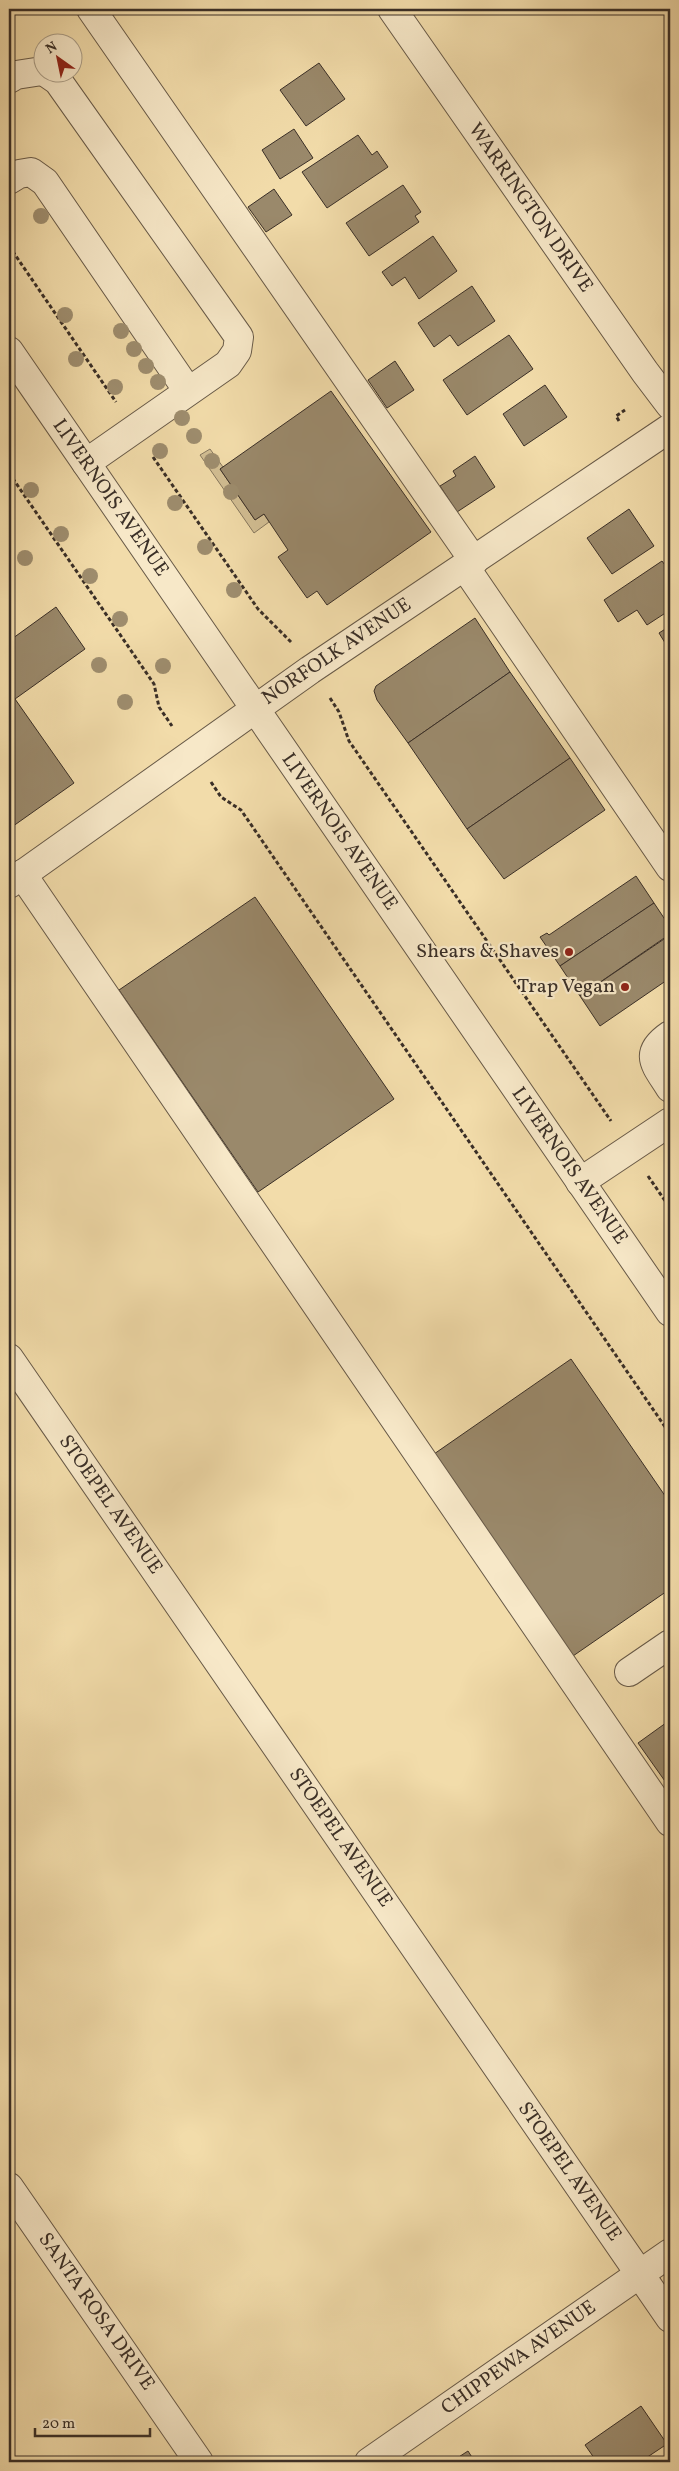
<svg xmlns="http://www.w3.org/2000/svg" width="679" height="2471" viewBox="0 0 679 2471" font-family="Vollkorn,serif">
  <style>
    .green { fill: #d3bf94; stroke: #86775e }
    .building { fill: #9a896b; stroke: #3a2f27 }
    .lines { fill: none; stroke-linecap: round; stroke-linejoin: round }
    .minor-casing { stroke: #685a48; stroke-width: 30 }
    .path { stroke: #3a2f27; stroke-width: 3; stroke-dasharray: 4 2.5; stroke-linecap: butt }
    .minor { stroke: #f7e8c8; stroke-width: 28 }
    .tree { fill: #9e8d6e }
    .poi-dot { fill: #8f2418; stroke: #f7e8c8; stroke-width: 2 }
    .labels { text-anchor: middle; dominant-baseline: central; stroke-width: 4.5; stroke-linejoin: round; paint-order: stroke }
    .street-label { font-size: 20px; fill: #3a2f27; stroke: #f7e8c8 }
    .poi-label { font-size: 20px; fill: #3a2f27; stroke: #f7e8c8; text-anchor: end }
  </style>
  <rect width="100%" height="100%" fill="#f2dcaa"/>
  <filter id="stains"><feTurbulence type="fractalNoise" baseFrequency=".004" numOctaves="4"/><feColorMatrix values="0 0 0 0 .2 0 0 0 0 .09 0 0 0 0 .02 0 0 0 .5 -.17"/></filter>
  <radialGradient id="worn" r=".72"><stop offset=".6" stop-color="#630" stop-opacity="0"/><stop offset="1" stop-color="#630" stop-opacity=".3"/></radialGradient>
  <!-- green -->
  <path class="green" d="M210,449L223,467L220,469L255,520L264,514L269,522L254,533L200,455Z"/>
  <!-- building -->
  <g class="building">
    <path d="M319,63L345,99L306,126L280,90Z"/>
    <path d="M294,129L313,158L280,179L262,150Z"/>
    <path d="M358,135L372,155L377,151L388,167L327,208L302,172Z"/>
    <path d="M403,185L421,212L415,216L419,222L369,256L346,223Z"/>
    <path d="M274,189L292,215L266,232L248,207Z"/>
    <path d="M433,236L457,271L419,299L405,277L392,286L382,272Z"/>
    <path d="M472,286L495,321L458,346L450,335L434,347L418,323Z"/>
    <path d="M509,335L533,369L467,415L443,380Z"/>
    <path d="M395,361L414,390L387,408L368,380Z"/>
    <path d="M545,385L567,417L524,446L503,414Z"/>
    <path d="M331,391L431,532L327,605L317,591L307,598L278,557L288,550L264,514L255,520L220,469Z"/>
    <path d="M475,456L495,487L457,512L440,486L456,476L453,471Z"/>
    <path d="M629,509L654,546L612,574L587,538Z"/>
    <path d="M662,561L670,572V610L647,625L637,610L618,622L604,600Z"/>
    <path d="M56,607L85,649L15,699L74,783L9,829V641Z"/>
    <path d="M475,618L510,672L408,743L377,700L374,691L376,686Z"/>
    <path d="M670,626V651L659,633Z"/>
    <path d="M510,672L570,758L467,829L408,743Z"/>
    <path d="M570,758L605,810L504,879L467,829Z"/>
    <path d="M636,876L654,903L560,966L540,937L547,933L549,935Z"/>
    <path d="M255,897L394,1099L258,1192L119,990Z"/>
    <path d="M654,903L670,927V934L580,996L560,966Z"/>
    <path d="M670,935V978L600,1026L580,996Z"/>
    <path d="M571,1359L670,1503V1589L573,1656L434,1454Z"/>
    <path d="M670,1720V1782L667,1784L638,1743Z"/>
    <path d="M641,2406L667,2444L640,2462H597L585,2445Z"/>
    <path d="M468,2451L475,2462H451Z"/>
  </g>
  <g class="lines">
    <!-- minor casing -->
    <g class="minor-casing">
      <g id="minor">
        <path d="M91,9L474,561"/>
        <path d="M392,9L645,372L670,405"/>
        <path d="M45,72L58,81L239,337L237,351L228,364L86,463"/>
        <path d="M9,79L16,75L42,71"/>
        <path d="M9,180L19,174L31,172L45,182L188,391"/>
        <path d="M9,351L670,1312"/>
        <path d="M465,567L670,867"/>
        <path d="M22,874L670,1822"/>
        <path d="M9,884L310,670L670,428"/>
        <path d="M670,1035C642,1054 656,1065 670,1088"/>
        <path d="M580,1182L670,1122"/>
        <path d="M9,1358L670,2318"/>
        <path d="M629,1672L670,1644"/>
        <path d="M9,2187L199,2462"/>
        <path d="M369,2462L670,2253"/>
      </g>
    </g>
    <!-- path -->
    <g class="path">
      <path d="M9,246L116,402"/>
      <path d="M619,421L616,416L625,410"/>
      <path d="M153,457L258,609L291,642"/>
      <path d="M9,473L154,684L159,707L172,726"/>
      <path d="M330,698L339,712L349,741L611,1121"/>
      <path d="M211,782L221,797L241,810L670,1434"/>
      <path d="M648,1176L670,1208"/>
    </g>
    <!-- minor -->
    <use href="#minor" class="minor"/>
  </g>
  <!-- trees -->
  <g class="tree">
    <circle cx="41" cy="216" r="8"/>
    <circle cx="65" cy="315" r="8"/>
    <circle cx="121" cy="331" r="8"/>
    <circle cx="134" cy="349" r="8"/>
    <circle cx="76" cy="359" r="8"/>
    <circle cx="146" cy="366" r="8"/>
    <circle cx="158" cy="382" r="8"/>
    <circle cx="115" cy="387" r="8"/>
    <circle cx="182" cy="418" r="8"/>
    <circle cx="194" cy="436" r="8"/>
    <circle cx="160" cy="451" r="8"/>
    <circle cx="212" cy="461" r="8"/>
    <circle cx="31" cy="490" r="8"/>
    <circle cx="231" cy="492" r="8"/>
    <circle cx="175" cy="503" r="8"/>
    <circle cx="61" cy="534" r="8"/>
    <circle cx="205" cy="547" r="8"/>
    <circle cx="25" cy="558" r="8"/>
    <circle cx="90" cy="576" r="8"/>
    <circle cx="234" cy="590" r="8"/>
    <circle cx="120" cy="619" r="8"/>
    <circle cx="99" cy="665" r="8"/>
    <circle cx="163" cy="666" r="8"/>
    <circle cx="125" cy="702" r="8"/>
  </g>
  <!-- markers -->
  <g class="poi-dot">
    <circle cx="569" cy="952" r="5"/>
    <circle cx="625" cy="987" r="5"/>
  </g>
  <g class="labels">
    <!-- street labels -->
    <g class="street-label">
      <text transform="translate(530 208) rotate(55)">WARRINGTON DRIVE</text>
      <text transform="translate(110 498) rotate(55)">LIVERNOIS AVENUE</text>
      <text transform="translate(337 652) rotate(-34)">NORFOLK AVENUE</text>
      <text transform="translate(339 832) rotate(55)">LIVERNOIS AVENUE</text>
      <text transform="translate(569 1166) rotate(55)">LIVERNOIS AVENUE</text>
      <text transform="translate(110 1505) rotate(55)">STOEPEL AVENUE</text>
      <text transform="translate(340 1838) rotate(55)">STOEPEL AVENUE</text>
      <text transform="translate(569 2172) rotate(55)">STOEPEL AVENUE</text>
      <text transform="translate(96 2312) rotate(55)">SANTA ROSA DRIVE</text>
      <text transform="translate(519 2358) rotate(-35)">CHIPPEWA AVENUE</text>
    </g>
    <!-- poi labels -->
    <g class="poi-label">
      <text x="559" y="952">Shears &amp; Shaves</text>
      <text x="615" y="987">Trap Vegan</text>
    </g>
  </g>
  <!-- margin -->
  <rect width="679" height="2471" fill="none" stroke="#f2dcaa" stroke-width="30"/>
  <rect x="10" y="10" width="659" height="2451" fill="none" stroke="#3a2f27" stroke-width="2.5"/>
  <rect x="15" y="15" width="649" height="2441" fill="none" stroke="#3a2f27"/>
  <!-- north arrow -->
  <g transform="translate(58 58) rotate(327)"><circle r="24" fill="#f7e8c8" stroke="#ab9e88"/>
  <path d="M0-4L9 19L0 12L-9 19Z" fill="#8f2418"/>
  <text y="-8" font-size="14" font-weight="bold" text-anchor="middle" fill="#3a2f27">N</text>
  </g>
  <!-- scale -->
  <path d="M35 2428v8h115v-8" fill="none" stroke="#3a2f27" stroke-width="2.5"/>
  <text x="42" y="2428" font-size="15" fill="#3a2f27" stroke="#f7e8c8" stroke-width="4" paint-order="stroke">20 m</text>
  <rect width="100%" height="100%" filter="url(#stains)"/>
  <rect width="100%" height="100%" fill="url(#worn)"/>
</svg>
